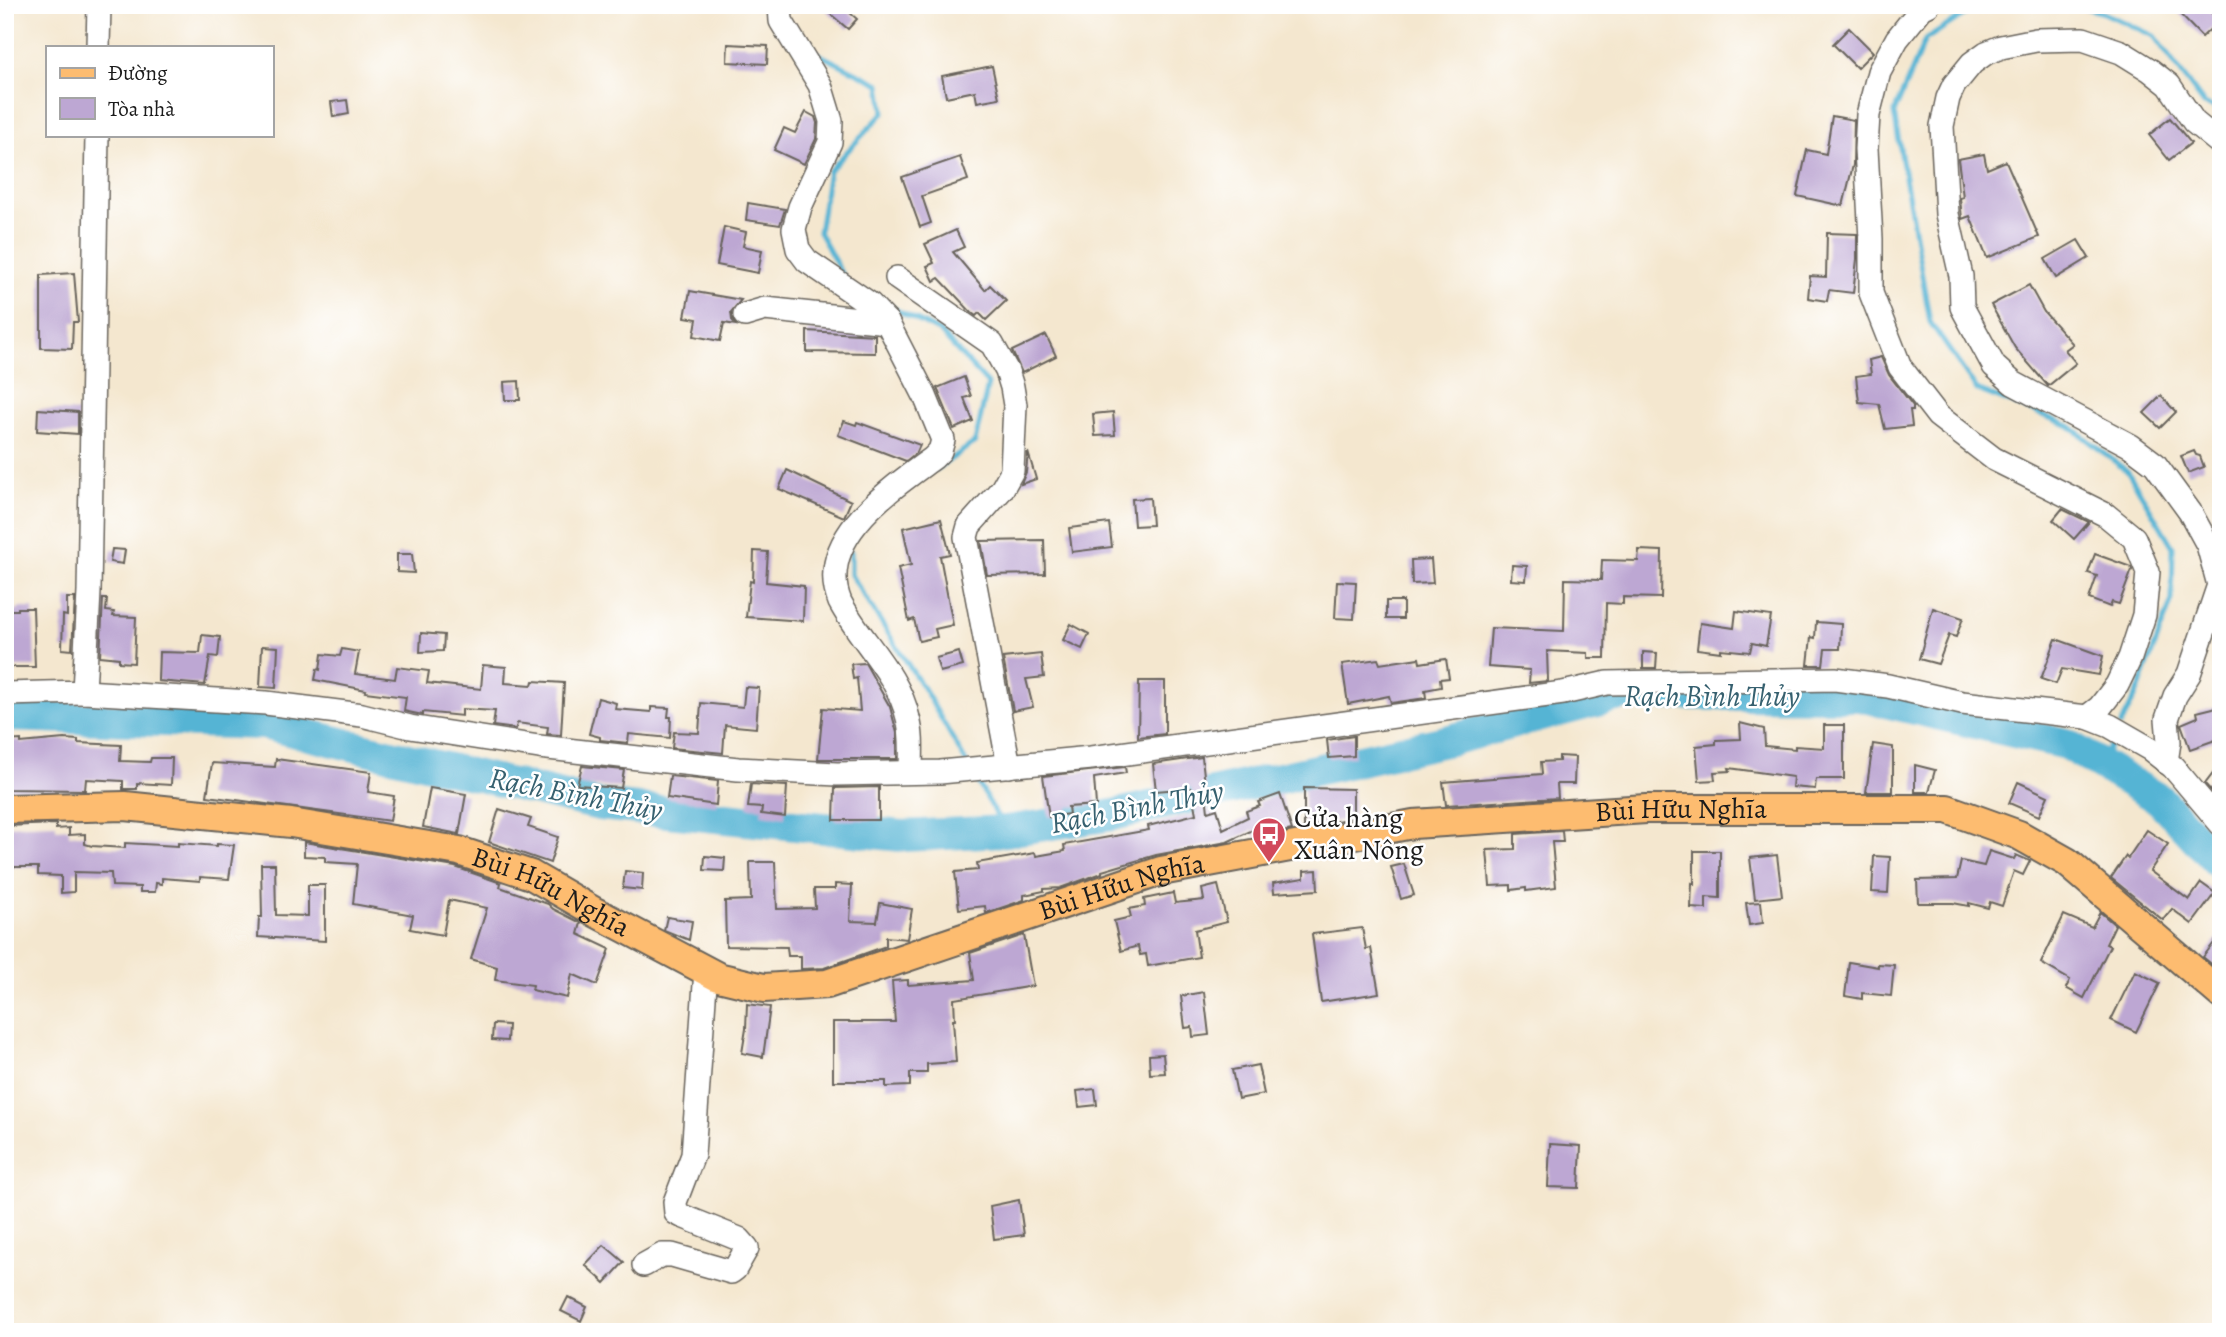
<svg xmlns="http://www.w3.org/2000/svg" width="2226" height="1337" viewBox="0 0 2226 1337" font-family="Alegreya,serif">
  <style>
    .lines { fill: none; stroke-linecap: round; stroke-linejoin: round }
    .stream { stroke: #55b4d4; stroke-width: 5 }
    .river { stroke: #55b4d4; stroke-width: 32 }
    .building { fill: #bda7d3 }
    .minor-casing { stroke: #68635b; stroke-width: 26 }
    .major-casing { stroke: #68635b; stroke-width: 32 }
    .minor { stroke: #fff; stroke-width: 23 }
    .major { stroke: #fdbc70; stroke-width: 28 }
    .labels { text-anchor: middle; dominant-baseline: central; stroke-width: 5; stroke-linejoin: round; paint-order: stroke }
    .street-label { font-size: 28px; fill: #1c1c1c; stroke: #fff }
    .poi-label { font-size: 28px; fill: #1c1c1c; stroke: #fff; text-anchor: start }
    .water-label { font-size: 30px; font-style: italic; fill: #36606f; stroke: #fff }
  </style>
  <rect width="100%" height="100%" fill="#fff"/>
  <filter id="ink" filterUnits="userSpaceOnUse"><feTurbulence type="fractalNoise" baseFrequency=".0143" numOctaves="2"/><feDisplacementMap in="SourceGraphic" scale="14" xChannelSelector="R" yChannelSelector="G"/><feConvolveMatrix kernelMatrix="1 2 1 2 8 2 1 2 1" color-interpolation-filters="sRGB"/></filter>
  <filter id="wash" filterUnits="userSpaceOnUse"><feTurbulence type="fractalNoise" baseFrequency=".00686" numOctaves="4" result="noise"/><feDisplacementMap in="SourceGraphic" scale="28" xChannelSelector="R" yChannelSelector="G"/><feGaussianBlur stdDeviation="1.57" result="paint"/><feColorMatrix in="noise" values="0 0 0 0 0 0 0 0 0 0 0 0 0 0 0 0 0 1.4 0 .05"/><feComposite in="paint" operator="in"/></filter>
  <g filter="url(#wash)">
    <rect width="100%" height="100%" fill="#f4e7cf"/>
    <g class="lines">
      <!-- stream -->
      <g class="stream">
        <path d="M1994,5L1976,7L1925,40L1894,113L1930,322L1977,390L2070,426L2128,472L2173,547L2172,600L2139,689L2121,725"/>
        <path d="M2076,5L2104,13L2154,36L2204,104L2221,110"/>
        <path d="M810,50L880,84L884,112L829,171L819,232L843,276"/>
        <path d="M881,302L940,332L988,384L975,442L937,469"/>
        <path d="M851,552V575L927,694L966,762"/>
        <path d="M2101,765L2115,736"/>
        <path d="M974,776L1006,831"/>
      </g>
      <!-- river -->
      <path class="river" d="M5,716L263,724L599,805L902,836L1006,831L1113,815L1450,740L1623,694L1859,696L2066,744L2160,800L2221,865"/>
    </g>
    <g id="blocks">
      <!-- building -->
      <g class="building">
        <path d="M820,5H841L857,19L848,29Z"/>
        <path d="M2171,5H2204L2219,21L2202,37Z"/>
        <path d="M1849,28L1873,52L1857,68L1833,44Z"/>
        <path d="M728,44L768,46L767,64L727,62Z"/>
        <path d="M992,66L999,98L977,102L975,91L946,97L942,76Z"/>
        <path d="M347,100L349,114L333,117L331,102Z"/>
        <path d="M806,112L815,117L817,123L816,139L804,164L774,150L784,128L795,133Z"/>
        <path d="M1832,116L1854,120L1853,165L1843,206L1797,196L1807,150L1826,154Z"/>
        <path d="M2170,118L2191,143L2169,160L2149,135Z"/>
        <path d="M1984,154L1987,169L2006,161L2039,237L1987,258L1970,216L1962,219L1960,198L1963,197L1958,159Z"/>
        <path d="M960,157L968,180L922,196L931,223L920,227L902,177Z"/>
        <path d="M748,203L785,209L780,225L746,220Z"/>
        <path d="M724,227L746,232L743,246L762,250L758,273L717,265Z"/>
        <path d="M956,230L964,247L953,252L985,290L990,285L1006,301L986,320L979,313L976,316L972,313L939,278L934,281L927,266L934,263L925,244Z"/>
        <path d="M1827,233L1857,234V259L1853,293L1829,290L1827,301L1808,298L1810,276L1826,277Z"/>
        <path d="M2078,240L2089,258L2056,278L2045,259Z"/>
        <path d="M74,273L78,322H73L72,349L41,348V275Z"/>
        <path d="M2029,285L2044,312L2073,344L2065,350L2076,363L2048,386L2015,348L1991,305Z"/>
        <path d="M690,291L741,300L731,312L732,320L736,325L724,323L720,341L694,336L697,319L685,317Z"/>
        <path d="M807,331L875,335V353L807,352Z"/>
        <path d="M1046,335L1056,356L1022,373L1012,351Z"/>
        <path d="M1881,357L1889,375L1913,406V410H1910L1912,426L1885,429L1879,404L1859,402L1856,376L1871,374L1869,360Z"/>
        <path d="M964,377L971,396L964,398L973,421L954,429L937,388Z"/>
        <path d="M519,381L520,400H505L504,382Z"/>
        <path d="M2161,396L2176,412L2160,428L2144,413Z"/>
        <path d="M38,409L78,412V434L37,431Z"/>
        <path d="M1113,412L1115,435L1095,436L1093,414Z"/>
        <path d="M844,421L856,425L857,422L920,445L917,452L906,461L838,435Z"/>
        <path d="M2194,451L2196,455L2200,456L2204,467L2188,473L2181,456Z"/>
        <path d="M1028,452L1036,479L1021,484L1026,472Z"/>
        <path d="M787,470L851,501L844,517L779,489Z"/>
        <path d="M1150,498L1152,525L1134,526L1132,499Z"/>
        <path d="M2062,509L2089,522L2074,539L2053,520Z"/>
        <path d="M941,519L950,554L940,556L953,625L935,629L937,637L919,641L914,619L909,621L898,568L911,565L903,528Z"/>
        <path d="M1109,523L1112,547L1072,552L1069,528Z"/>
        <path d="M1044,540L1045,574L987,575L981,541Z"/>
        <path d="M112,549L125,550L123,564L110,562Z"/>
        <path d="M1639,550L1662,551L1661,598L1623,597V604L1606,603L1605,658H1588V653L1547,651L1548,681L1529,683L1530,670L1488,667L1491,628L1564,631L1565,579L1601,580L1602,560L1638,561Z"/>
        <path d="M754,551L768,552L766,582L804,586L803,621L746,617L750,581L753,582Z"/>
        <path d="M397,554H412L414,573L397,572Z"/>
        <path d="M2095,554L2131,567L2132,570L2119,604L2112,602L2110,607L2089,599L2097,576L2088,573Z"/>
        <path d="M1431,559L1433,583L1412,584L1411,560Z"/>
        <path d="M1512,565L1527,566L1526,581L1511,580Z"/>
        <path d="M1337,581L1356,582L1354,619L1335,618Z"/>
        <path d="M67,598H75L72,650L62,649L63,615L67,616Z"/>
        <path d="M103,599H107L106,611L114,612L113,616L136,617L134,663L119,662V658L100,656Z"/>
        <rect x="1386" y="601" width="17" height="18"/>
        <path d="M18,608H33L35,667H5V610H18Z"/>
        <path d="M1933,608L1963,618L1956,637L1949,635L1938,664L1919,659Z"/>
        <path d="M1736,611L1771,616L1766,646L1752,643L1750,652L1721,649V652L1697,649L1700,623L1734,628Z"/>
        <path d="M1816,622L1841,624L1840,649H1825L1823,665H1808L1811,637L1815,638Z"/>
        <path d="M1071,624L1089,634L1082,649L1063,640Z"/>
        <path d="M421,633L444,635L443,651L420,652Z"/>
        <path d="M202,635L220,637L218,657L210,656L205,685L158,681L159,652L200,653Z"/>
        <path d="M2056,639L2103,656L2099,675L2062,669L2056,684L2041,679Z"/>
        <path d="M262,646L278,647L276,688L260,687Z"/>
        <path d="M342,649L359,652L355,674L395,679L397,667L429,671L427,683L481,689L483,665L506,667L505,683L532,685L533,681L564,683L561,735L547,734L548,727L517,723L516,729L493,726L495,711L462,709V716L423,712V715L413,713L404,711L406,697L365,692L366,690L315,680L317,669L320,670L322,654L340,656Z"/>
        <path d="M959,652L963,666L940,672L936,658Z"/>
        <path d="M1643,652L1657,653L1656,668H1643Z"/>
        <path d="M1041,654L1044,677L1026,679L1033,707L1013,711L1003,658Z"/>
        <path d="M1419,658L1420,663L1446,659L1449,678L1440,679L1441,687L1425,690L1426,698L1391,703L1389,696L1348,704L1342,664L1378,659L1380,664Z"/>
        <path d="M865,663L890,707L897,733V759H818L823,708L860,711L857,678L853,679L851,664Z"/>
        <path d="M1139,681H1165V734L1138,737Z"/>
        <path d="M745,687L759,688L756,728L725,725L723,753L672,748L674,732L699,733L701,703L743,707Z"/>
        <path d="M598,698L616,703L615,709L651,712V707L669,708L668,717H671L670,738L629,734L628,743L600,740V737L589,734Z"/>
        <path d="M2221,706V738L2190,749L2181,724L2198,717L2197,712Z"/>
        <path d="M1740,723L1764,729L1765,746L1795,749V746L1824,748V725H1844V779H1816L1815,789L1792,787L1793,777L1729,768L1730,771L1714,772L1715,780L1699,781L1696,746L1716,744V740L1741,739Z"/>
        <path d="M1354,736V756L1329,758L1327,740Z"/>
        <path d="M64,739L78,740V743L121,745L120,761L150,762L151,758H172L171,785L137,783V789H123V781L86,779L85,790L5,789V741L21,740V743Z"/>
        <path d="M1873,744L1893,747V792H1866Z"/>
        <path d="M1559,756L1575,757L1574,784H1557L1558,798L1446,805L1443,782L1542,774L1541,762L1559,761Z"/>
        <path d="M1202,757L1208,812L1217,809L1223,829L1248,817L1246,811L1260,806L1258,802L1280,794L1292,830L1255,837L1253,830L1227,842L1156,855L1102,871V873L1060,888L1044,889V891L1024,895V900L986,913L985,906L959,909L955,872L978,870L977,863L1035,853L1036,856L1065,851L1064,845L1149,830L1148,826L1196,814L1191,788L1156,791L1153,764Z"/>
        <path d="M276,759L371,772L368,792L394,796L390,821L207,796L212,763L275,767Z"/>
        <path d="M2221,763V802L2205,784Z"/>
        <path d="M1915,765L1935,770L1929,792H1915Z"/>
        <path d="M582,766L624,770L621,788L577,785Z"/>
        <path d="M1125,767L1126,773L1094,778L1096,805L1068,807L1069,814L1049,817L1043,776Z"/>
        <path d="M670,776L718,781L716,805L667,798Z"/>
        <path d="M2018,782L2048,796L2039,816L2009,803Z"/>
        <path d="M751,784L787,786L785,817L761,814L762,808L748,807Z"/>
        <path d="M879,787V820H834L835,788Z"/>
        <path d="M430,788L466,794L459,834L423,827Z"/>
        <path d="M1304,788L1353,789V818L1304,827Z"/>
        <path d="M499,809L531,819L528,827L558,837L550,863L489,842Z"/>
        <path d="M56,824V829L69,828V835L85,834V844L92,846L125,848V843L178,846V843L217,846V844L234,845L229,879L200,877V881L162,878V884L156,883L155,892H140V887L112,886L111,873L74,872V892L61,893V876L38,875V867H5V826Z"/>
        <path d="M2147,830L2168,844L2150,871L2189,900L2201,883L2215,893L2192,924L2172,909L2163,920L2111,878L2126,856L2128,858Z"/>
        <path d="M1562,831L1563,842H1552L1556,887L1526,891V888L1511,890V885L1490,886L1487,850L1515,849V834Z"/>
        <path d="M304,842L455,867L501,883L500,887L548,904L553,909L581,923L578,934L610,949L597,985L572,974L567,998L532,990L533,985L495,980L497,967L471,959L487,908L449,900L443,935L410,929L413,915L353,904L357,864L325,862V857L304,856Z"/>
        <path d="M1694,851H1720V898L1706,897V909L1691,908L1692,883L1694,884Z"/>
        <path d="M1989,851L2014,859L2016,855L2030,861L2023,875L2014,871L2002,906L1990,902L1988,908L1969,903V906L1953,903H1918L1917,880L1957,879L1961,861L1984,866Z"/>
        <path d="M1777,855L1782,896L1755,899L1750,858Z"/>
        <path d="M705,856L725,858L724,871L704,870Z"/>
        <path d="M1874,856L1890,857L1888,893L1872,892Z"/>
        <path d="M750,862H775L777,909L815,908L814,889H835V884L852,885L850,921L877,922L880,903L912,909L907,939L886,937V946L824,968L801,969V956H788L787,947L726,946L725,901L751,900Z"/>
        <path d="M261,864H275L276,915L308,916V885H325V941L258,937L259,917H262Z"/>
        <path d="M1404,864L1414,895L1401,899L1391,867Z"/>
        <path d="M1317,870L1318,890L1274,893L1273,883L1304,878V871Z"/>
        <path d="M625,871L643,873L642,890L623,888Z"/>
        <path d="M1218,885L1227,922L1195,930L1199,957L1148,966L1146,954L1140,955L1138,946L1121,951L1114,921L1131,917L1129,909L1145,906L1144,899L1173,893L1175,903L1204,900L1202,889Z"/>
        <path d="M1761,902L1763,923L1749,925L1746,903Z"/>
        <path d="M2100,912L2115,925L2106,944L2110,946L2084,998L2066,988L2070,980L2041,963L2064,915L2092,927Z"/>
        <path d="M667,917L692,921L689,940L664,930Z"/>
        <path d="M1362,928L1366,949L1371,948L1379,993L1321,1002L1312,934Z"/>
        <path d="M2221,934V972L2203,957Z"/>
        <path d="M1024,935L1033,986L954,999L955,1020H953L956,1062L927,1064V1073H910V1086L886,1087V1081H833V1022H895L892,981L908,980V985L974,980L970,953Z"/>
        <path d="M1849,962L1878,967V964L1894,965L1891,996L1862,993V999L1845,996Z"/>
        <path d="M2135,971L2160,983L2136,1032L2111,1020Z"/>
        <path d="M1204,992L1209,1035L1193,1037L1192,1027L1185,1028L1181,996Z"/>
        <path d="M747,1004L770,1007L763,1057L742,1053L746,1029Z"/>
        <path d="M493,1024L508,1025L507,1041L492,1040Z"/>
        <path d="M1163,1054L1165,1073L1150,1074L1149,1055Z"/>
        <path d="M1258,1065L1264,1094L1238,1099L1232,1070Z"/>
        <path d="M1095,1089L1097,1105L1079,1107L1077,1091Z"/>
        <path d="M1550,1144L1581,1146L1579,1188L1548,1187Z"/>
        <path d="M1019,1200L1024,1235L994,1239L990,1206Z"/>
        <path d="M604,1245L624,1262L605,1283L585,1265Z"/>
        <path d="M568,1297L587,1307L581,1321L561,1311Z"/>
      </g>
    </g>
  </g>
  <g filter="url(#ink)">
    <use href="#blocks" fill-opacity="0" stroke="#68635b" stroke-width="2"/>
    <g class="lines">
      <!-- minor casing -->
      <g class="minor-casing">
        <g id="minor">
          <path d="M780,5L781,21L820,85L831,121L830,142L800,207L794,229L798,249L807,261L870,304L887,322L925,396L943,440L940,451L933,458C891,489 814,539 840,602C861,642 898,673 908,718C913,736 911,755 911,772"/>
          <path d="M1928,5L1922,8L1897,39L1879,72L1868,115L1866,149L1871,239V293L1900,367L1938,416L1994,459L2106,515L2134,538L2148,572L2144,615L2130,658L2117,685L2100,707L2087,717"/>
          <path d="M98,47L99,5"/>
          <path d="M897,278L992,344L1007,371L1012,387L1015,405L1012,471L1002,489L969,526L966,537L1009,766"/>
          <path d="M745,315L765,309L887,322"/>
          <path d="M84,692L266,703L362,715L410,727L539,747L738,769L837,774L940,772L1091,758L1563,693L1607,683L1835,679L1888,686L1962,703L2087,717L2110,726L2150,749L2173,767L2221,824"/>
          <path d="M5,694L84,692L89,592L97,135"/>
          <path d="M2166,762L2169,742L2167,719L2175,696L2189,674L2219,585L2208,545L2190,512L2155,464L2131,446L2013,383L1994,366L1962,307L1961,276L1947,214L1942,126L1948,98L1954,85L1972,63L1986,53L2001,47L2036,40L2083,39L2121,52L2150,70L2169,85L2194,122L2221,144"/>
          <path d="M644,1265L662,1255H672L731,1272L735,1269L747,1248L739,1239L682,1216L676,1213L675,1202L693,1155L706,970"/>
        </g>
      </g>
      <!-- major casing -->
      <g class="major-casing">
        <g id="major">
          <path id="s1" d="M5,809L125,806L291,823L459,851L531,875L595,912L718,977L764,988L827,984L1161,871L1413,824L1646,809H1947L2019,835L2067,862L2221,994"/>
        </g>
      </g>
      <!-- minor -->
      <use href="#minor" class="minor"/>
      <!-- major -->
      <use href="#major" class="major"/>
    </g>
  </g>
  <!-- icons -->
  <defs>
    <g id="bus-pin" transform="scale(1.75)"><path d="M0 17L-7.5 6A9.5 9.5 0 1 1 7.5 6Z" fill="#d1495b" stroke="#fff"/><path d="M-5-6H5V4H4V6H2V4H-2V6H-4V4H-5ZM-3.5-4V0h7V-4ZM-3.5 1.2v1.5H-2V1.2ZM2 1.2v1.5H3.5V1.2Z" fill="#fff"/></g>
  </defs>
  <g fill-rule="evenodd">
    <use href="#bus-pin" x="1269" y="834"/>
  </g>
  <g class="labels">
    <!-- street labels -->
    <g class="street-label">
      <text stroke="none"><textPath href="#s1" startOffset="1734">Bùi Hữu Nghĩa</textPath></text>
      <text stroke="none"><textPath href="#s1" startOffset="1167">Bùi Hữu Nghĩa</textPath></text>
      <text stroke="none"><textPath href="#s1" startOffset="558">Bùi Hữu Nghĩa</textPath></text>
    </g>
    <!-- poi labels -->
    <g class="poi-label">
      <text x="1294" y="818">Cửa hàng<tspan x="1294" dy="32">Xuân Nông</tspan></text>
    </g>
    <!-- water labels -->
    <g class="water-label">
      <text x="1712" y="696">Rạch Bình Thủy</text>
      <text transform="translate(576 794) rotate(11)">Rạch Bình Thủy</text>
      <text transform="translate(1137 807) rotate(-11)">Rạch Bình Thủy</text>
    </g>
  </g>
  <!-- margin -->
  <rect width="2226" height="1337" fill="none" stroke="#fff" stroke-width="28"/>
  <!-- legend -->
  <rect x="46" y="46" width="228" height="91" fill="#ffffff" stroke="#a4a4a4" stroke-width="2"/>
  <rect x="60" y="68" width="35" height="10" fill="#fdbc70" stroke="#a4a4a4" stroke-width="2"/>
  <text x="108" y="80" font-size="21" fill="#1c1c1c">Đường</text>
  <rect x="60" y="98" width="35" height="21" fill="#bda7d3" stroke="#a4a4a4" stroke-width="2"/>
  <text x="108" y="116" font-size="21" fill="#1c1c1c">Tòa nhà</text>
</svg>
